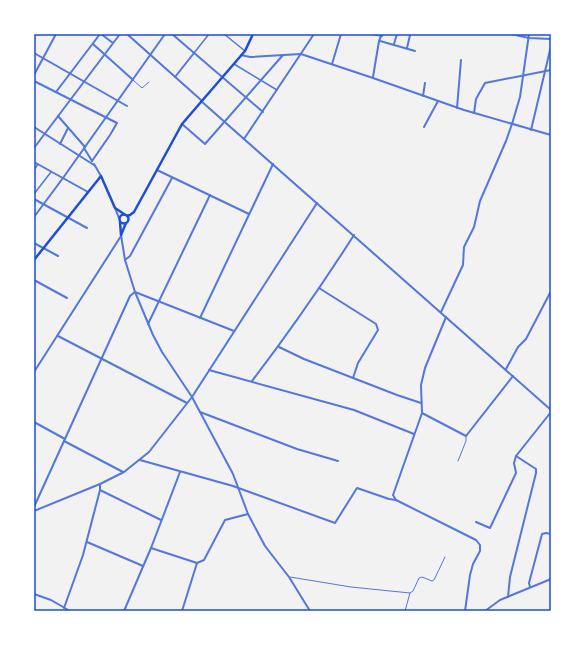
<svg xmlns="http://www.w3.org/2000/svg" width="585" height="645" viewBox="0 0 585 645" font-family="Manrope,sans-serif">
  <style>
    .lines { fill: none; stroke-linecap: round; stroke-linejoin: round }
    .service { stroke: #5277de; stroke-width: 1 }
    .pedestrian { stroke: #5277de; stroke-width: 1.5 }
    .minor { stroke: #5277de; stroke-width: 2 }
    .tertiary { stroke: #5277de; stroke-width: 2 }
    .secondary { stroke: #1d4ed8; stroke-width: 2.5 }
    .neatline { fill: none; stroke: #1d4ed8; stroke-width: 1.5 }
  </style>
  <rect width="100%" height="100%" fill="#f2f2f2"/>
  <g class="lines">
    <!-- service -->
    <g class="service">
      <path d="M133,80L142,88L149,82"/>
      <path d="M458,461L466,441V436"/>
      <path d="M290,577L351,587L410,593L413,591L419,578L422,577L432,581L434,580L445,557"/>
      <path d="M405,611L410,593"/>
    </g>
    <!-- pedestrian -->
    <g class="pedestrian">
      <path d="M224,34L245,51"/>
      <path d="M194,53L209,34"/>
      <path d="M234,64L277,90"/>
      <path d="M34,170L38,164"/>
      <path d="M34,194L51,172"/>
    </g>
    <!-- minor -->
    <g class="minor">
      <path d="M101,34L113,43"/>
      <path d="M127,34L201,100"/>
      <path d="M172,34L263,112"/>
      <path d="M372,34L382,36"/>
      <path d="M511,34L529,38L551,39"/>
      <path d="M380,41L415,51"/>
      <path d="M93,44L132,79"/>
      <path d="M394,44L397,34"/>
      <path d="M407,48L410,35"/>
      <path d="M34,53L127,106"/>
      <path d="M241,55L250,57L301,54L373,78L464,110L551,135"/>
      <path d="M332,64L341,34"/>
      <path d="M34,75L56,34"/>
      <path d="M175,77L194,53"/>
      <path d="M373,77L379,41L382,34"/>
      <path d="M34,81L117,123L110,135L92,161"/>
      <path d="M56,92L100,34"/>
      <path d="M423,96L425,83"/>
      <path d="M457,108L461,60"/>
      <path d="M474,113L476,99L485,83L551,70"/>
      <path d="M58,116L85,147"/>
      <path d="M182,124L205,144L283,55"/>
      <path d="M34,127L94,165"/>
      <path d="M424,127L438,101"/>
      <path d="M531,130L551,46"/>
      <path d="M244,139L314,34"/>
      <path d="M60,144L68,128"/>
      <path d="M84,148L92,161"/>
      <path d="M34,162L88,192"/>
      <path d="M94,164L101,176"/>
      <path d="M157,170L249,214"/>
      <path d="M34,199L87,228"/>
      <path d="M115,208L119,218"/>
      <path d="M34,217L63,178L165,34"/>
      <path d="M121,235L125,260L135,292L153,335L162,352L192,397L233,474L248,514L265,546L289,577L310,611"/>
      <path d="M34,243L58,256"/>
      <path d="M125,260L130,256L172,178"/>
      <path d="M34,280L67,298"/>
      <path d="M319,288L376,324L378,330L358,363L353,378"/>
      <path d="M441,312L463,265L464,247L474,227L480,201L506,141L512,124L520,97L529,34"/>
      <path d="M200,318L273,164"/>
      <path d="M148,324L210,195"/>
      <path d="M58,336L187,403"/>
      <path d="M279,347L304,359L397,395L421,403"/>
      <path d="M506,369L518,347L526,339L550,293"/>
      <path d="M209,370L354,410L414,434"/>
      <path d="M34,372L121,236"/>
      <path d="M252,381C288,334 322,285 354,235"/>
      <path d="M200,412L297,449L338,461"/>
      <path d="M422,413L466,436L513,376"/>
      <path d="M34,422L65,439"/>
      <path d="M64,441L123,472"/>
      <path d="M140,460L233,486L335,523L357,488L389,499L396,500L476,540L480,545V551L473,564L470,575L465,611"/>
      <path d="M100,490L161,520"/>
      <path d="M396,500L393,495L422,413L421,385L425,368L446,317"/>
      <path d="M34,507L130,296L135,292L234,331"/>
      <path d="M34,511L100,484L124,472L149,452L192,397L317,203"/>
      <path d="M476,522L490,528L516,473L514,463L516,456L551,412"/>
      <path d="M87,542L143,566"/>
      <path d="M151,548L197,563"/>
      <path d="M530,587L529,583L542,534L546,533L551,534"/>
      <path d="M508,597L510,577L536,473V469L516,456"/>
      <path d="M64,608L83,555L100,490V484"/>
      <path d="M124,611L151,548L180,472"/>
      <path d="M182,611L197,563L204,560L225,520L248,514"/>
    </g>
    <!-- tertiary -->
    <g class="tertiary">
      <path d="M201,101L551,410"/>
      <path d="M34,148L120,34"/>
      <path d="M34,594L51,600L70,611"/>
      <path d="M485,611L500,600L551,579"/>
    </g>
    <!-- secondary -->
    <g class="secondary">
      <circle cx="124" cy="219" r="4.5"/>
      <path d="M127,216L130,215L134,212L182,124L245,51L253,34"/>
      <path d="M120,222L121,235L126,223"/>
      <path d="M34,260L101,176L115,208L124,214"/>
    </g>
  </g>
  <!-- border -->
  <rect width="585" height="645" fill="none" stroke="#ffffff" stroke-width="70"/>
  <rect x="35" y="35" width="515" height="575" class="neatline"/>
</svg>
